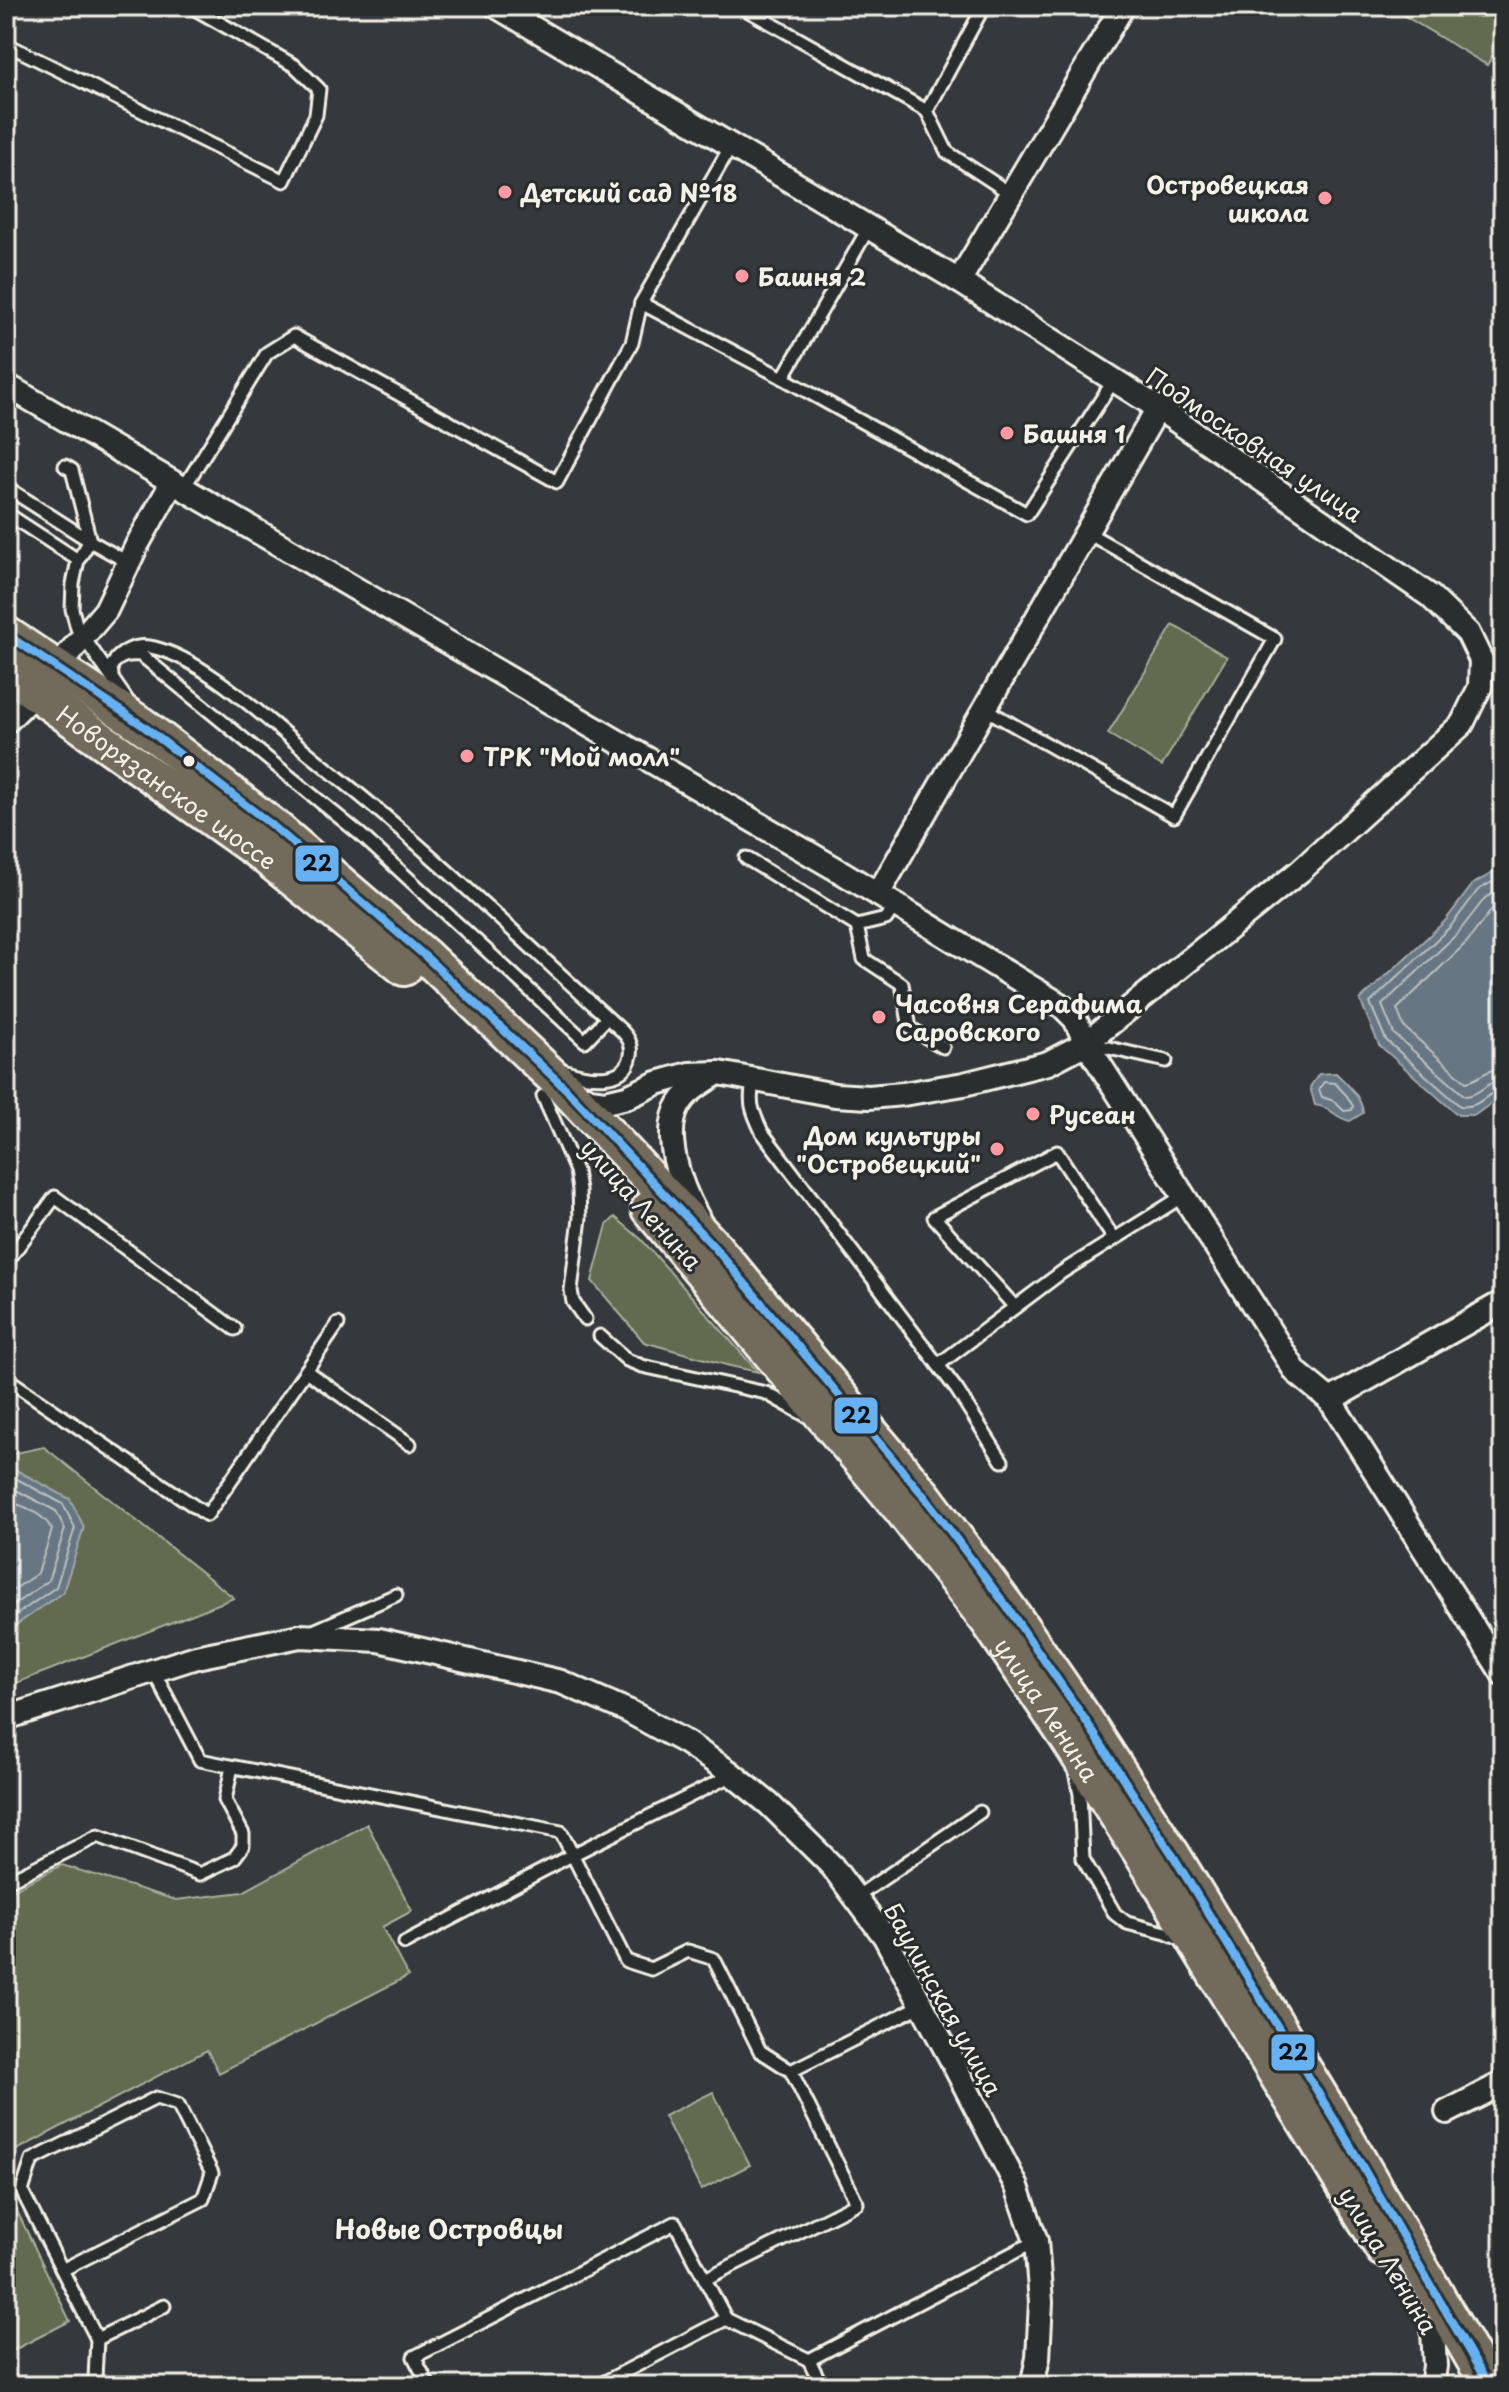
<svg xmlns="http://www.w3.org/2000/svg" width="1509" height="2392" viewBox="0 0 1509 2392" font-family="'Playpen Sans',sans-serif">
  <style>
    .green { fill: #626a50; stroke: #abae9c; stroke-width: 2 }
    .water { fill: #667783; stroke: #9fa8ab; stroke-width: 2 }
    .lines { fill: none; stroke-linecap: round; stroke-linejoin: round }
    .shore { stroke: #bbc0c0; stroke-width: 2 }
    .lane-casing { stroke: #f4f1e8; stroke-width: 17 }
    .street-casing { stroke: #f4f1e8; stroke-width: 28 }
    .primary-casing { stroke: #f4f1e8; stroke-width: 40 }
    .lane { stroke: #2a2d2e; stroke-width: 11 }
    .street { stroke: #2a2d2e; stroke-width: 22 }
    .primary { stroke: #726b5a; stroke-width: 34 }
    .bus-1-casing { stroke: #2a2d2e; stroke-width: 14 }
    .bus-1 { stroke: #66b1f2; stroke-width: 8 }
    .poi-dot { fill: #ff9aa2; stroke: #2a2d2e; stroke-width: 3 }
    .bus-dot { fill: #f4f1e8; stroke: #2a2d2e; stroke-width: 3 }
    .labels { text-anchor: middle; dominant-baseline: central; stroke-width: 6; stroke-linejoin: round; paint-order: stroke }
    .poi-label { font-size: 24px; font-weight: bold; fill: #f4f1e8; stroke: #2a2d2e; text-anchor: start }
    .street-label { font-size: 24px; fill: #f4f1e8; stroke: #2a2d2e }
    .neighbourhood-label { font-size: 26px; font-weight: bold; fill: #f4f1e8; stroke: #2a2d2e }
    .line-badge { stroke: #2a2d2e; stroke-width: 3 }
    .pale-badge-label { font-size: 22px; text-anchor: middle; font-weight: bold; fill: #111 }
  </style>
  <rect width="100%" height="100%" fill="#35383c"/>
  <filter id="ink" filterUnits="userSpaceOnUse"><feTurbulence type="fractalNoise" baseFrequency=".0125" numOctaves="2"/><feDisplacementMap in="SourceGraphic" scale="16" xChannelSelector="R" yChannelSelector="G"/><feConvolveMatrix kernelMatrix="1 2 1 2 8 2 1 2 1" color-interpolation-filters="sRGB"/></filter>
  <g filter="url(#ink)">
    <!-- green -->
    <g class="green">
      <path d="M1388,6H1503V37L1487,65Z"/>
      <path d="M1173,625L1227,657L1162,766L1108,734Z"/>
      <path d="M615,1217L642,1240L758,1372L730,1366L644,1342L592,1281L607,1225Z"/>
      <path d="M44,1447L234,1598L6,1687V1455Z"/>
      <path d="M367,1824L412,1911L382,1927L408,1976L219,2073L207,2050L9,2154L6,2165V1893L62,1865L176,1900L243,1892Z"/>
      <path d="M713,2092L750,2165L701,2190L664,2116Z"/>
      <path d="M6,2188L70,2321L6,2354Z"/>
    </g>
    <!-- water -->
    <g class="water">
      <path d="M1503,867V1095L1475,1115H1458L1379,1045L1360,1000L1445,921L1473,884Z"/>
      <path d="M1336,1073C1347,1084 1362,1097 1363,1113L1350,1121C1333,1117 1334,1108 1315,1105L1310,1087L1319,1074Z"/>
      <path d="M16,1470L70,1499L84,1527L63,1592L6,1632V1474Z"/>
    </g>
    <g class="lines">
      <!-- shore -->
      <g class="shore">
        <path d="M1503,876L1478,890L1451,926L1370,1003L1386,1040L1460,1106C1481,1109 1485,1092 1503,1089"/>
        <path d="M1503,888L1485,898L1458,933L1382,1005L1394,1034L1465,1096C1479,1096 1488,1080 1503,1079"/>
        <path d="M1503,902L1493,908L1467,942L1397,1009L1404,1027L1466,1082C1479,1080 1488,1068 1503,1067"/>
        <path d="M1324,1082L1335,1083L1347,1096L1353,1106L1352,1110L1344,1111L1334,1101L1322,1097L1319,1089Z"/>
        <path d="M6,1481L17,1479L63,1504L75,1528L56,1587L6,1622"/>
        <path d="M6,1491L16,1490L56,1511L65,1529L48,1581L6,1610"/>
        <path d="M6,1503C21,1502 46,1516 52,1530L38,1573L6,1595"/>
      </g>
      <!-- lane casing -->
      <g class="lane-casing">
        <g id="lane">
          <path d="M740,6L927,111"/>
          <path d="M984,6L927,111L947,152L1011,194"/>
          <path d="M6,44L284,181L316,115L319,89L295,66L190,6"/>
          <path d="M641,303L783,378L868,229"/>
          <path d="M783,378L1027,514L1114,380"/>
          <path d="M65,466L72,470L90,541L78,560"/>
          <path d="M6,487L90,541L129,563"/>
          <path d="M183,489L267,353L294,336L557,482L632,343L641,303L732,144"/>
          <path d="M6,513L78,560L73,584L72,609L77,628L127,700"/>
          <path d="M116,659C127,648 140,644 155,648C201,659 258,712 295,742C327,769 361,795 393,823C471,890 546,962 622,1031C629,1038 633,1045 631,1055C626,1086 584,1077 563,1070"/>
          <path d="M112,676L111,666C120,655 128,654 141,655L361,835L585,1041L607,1018"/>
          <path d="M985,709L1174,816L1275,639L1086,532"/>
          <path d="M746,858L857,926L886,919L896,904"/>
          <path d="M857,926L864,959L902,984L910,1028L943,1047"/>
          <path d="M1087,1043L1166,1061"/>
          <path d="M754,1079C748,1102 752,1111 762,1132L957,1390L1002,1461"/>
          <path d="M543,1096L576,1171L579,1190L580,1218L571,1290L573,1302L585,1319"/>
          <path d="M6,1263L55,1197L235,1329"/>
          <path d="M1015,1307L934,1217L1057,1152L1114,1239"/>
          <path d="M600,1336L627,1360L642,1366L766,1393L805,1415"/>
          <path d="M938,1365L1062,1272L1183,1196"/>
          <path d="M306,1371L410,1444"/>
          <path d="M6,1378L207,1515L338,1324"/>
          <path d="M311,1632L396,1595"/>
          <path d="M153,1670L200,1760L561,1832L626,1961L651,1969L688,1951L714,1959L760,2051L791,2071"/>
          <path d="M1075,1772L1080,1794L1083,1859L1115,1914L1127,1923L1166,1933L1184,1941"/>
          <path d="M6,1882L98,1836L200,1874L234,1858L243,1846V1834L225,1800L232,1767"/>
          <path d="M855,1898L980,1812"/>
          <path d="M405,1943L572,1855L732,1775"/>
          <path d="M62,2270L203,2199L212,2173L178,2105L156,2098L32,2160L22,2191L97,2339L164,2306"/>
          <path d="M705,2279L857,2203L791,2071L922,2005"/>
          <path d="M97,2339L95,2378L99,2386"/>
          <path d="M809,2360L822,2386"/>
          <path d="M429,2386L414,2357L675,2223L726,2319"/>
          <path d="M597,2386L726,2319L809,2360L1036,2241"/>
        </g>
      </g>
      <!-- street casing -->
      <g class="street-casing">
        <g id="street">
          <path d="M496,6L959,281L1158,408L1430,596L1468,633L1481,660L1480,687L1462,724L1300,871L1086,1043L1048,1063L964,1084L903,1094L869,1097L835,1095L719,1073L689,1074L657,1083L627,1097L605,1102L590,1100L575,1093"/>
          <path d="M959,281L1123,6"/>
          <path d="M6,385L843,873L1062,1006L1075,1019L1086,1043L1296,1372L1330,1400L1503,1674"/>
          <path d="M6,722L36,692L106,610L137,545L172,483"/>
          <path d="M878,894L1158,408"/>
          <path d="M698,1218C681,1188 658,1130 683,1099C692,1088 705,1081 718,1073"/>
          <path d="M1330,1400L1503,1302"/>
          <path d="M6,1718L196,1657L300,1636L379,1640L561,1682L628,1711L685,1742L728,1771L769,1804L832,1866L885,1937L950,2057L1017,2187L1036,2241L1041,2302L1038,2358L1032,2386"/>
          <path d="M1447,2112L1503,2083"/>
          <path d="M1432,2386L1435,2366L1433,2332"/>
        </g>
      </g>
      <!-- primary casing -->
      <g class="primary-casing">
        <g id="primary">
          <path d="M6,634L142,725L273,826L426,957L565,1088L715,1248L924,1496L1010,1611L1084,1718L1172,1854L1347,2140L1489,2386"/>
          <path id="s1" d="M6,672L263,855L404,968"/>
          <path id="s2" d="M649,1209L902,1510L988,1621L1066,1736L1150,1867L1383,2249"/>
        </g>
      </g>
      <!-- lane -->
      <use href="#lane" class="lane"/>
      <!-- street -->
      <use href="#street" class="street"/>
      <!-- primary -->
      <use href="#primary" class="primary"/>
      <!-- bus-1 casing -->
      <g class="bus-1-casing">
        <path id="bus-1" d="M6,634L142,725L273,826L426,957L565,1088L715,1248L924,1496L1010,1611L1084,1718L1172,1854L1347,2140L1489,2386"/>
      </g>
      <!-- bus-1 -->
      <use href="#bus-1" class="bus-1"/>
    </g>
  </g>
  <!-- markers -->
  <g class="poi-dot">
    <circle cx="505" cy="192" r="8"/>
    <circle cx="1325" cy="198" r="8"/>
    <circle cx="742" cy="276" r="8"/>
    <circle cx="1007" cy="433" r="8"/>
    <circle cx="467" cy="756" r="8"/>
    <circle cx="879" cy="1017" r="8"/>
    <circle cx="1033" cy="1114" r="8"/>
    <circle cx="997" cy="1149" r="8"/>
  </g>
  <circle class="bus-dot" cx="189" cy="761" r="7"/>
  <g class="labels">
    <!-- poi labels -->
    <g class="poi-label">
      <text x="1309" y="184" text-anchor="end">Островецкая<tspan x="1309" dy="28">школа</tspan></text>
      <text x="521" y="192">Детский сад №18</text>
      <text x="758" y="276">Башня 2</text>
      <text x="1023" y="433">Башня 1</text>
      <text x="483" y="756">ТРК "Мой молл"</text>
      <text x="895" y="1003">Часовня Серафима<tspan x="895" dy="28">Саровского</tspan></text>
      <text x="1049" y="1114">Русеан</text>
      <text x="981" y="1135" text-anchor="end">Дом культуры<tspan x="981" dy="28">"Островецкий"</tspan></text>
    </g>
    <!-- street labels -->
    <g class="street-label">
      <text transform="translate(1255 444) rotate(34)">Подмосковная улица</text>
      <text stroke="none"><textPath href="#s1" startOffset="198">Новорязанское шоссе</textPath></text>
      <text transform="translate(642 1204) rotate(48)">улица Ленина</text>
      <text stroke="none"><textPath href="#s2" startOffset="640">улица Ленина</textPath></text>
      <text transform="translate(944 1999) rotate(61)">Баулинская улица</text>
      <text transform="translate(1389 2260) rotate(59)">улица Ленина</text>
    </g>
    <!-- neighbourhood labels -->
    <g class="neighbourhood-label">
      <text x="449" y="2228">Новые Островцы</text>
    </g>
  </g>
  <g class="line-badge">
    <rect x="294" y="844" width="46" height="39" rx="8" fill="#66b1f2"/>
    <rect x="833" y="1396" width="46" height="39" rx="8" fill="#66b1f2"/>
    <rect x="1270" y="2033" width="46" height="39" rx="8" fill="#66b1f2"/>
  </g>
  <g class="pale-badge-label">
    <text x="317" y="871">22</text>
    <text x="856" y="1423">22</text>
    <text x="1293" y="2060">22</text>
  </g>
  <!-- margin -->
  <rect width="1509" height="2392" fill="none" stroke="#2a2d2e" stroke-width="32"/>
  <rect x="16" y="16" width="1477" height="2360" fill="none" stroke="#f4f1e8" stroke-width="3" filter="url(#ink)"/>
</svg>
